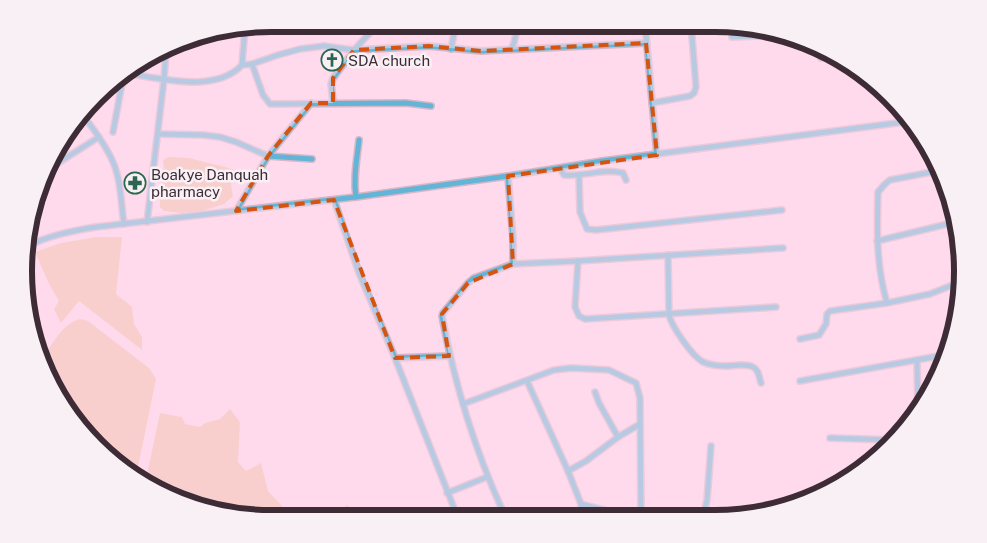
<svg xmlns="http://www.w3.org/2000/svg" width="987" height="543" viewBox="0 0 987 543" font-family="'Public Sans',sans-serif">
  <style>
    .green { fill: #f4c1a9 }
    .lines { fill: none; stroke-linecap: round; stroke-linejoin: round }
    .minor-casing { stroke: #d7b7c7; stroke-width: 8 }
    .minor { stroke: #62b5d6; stroke-width: 5 }
    .marked { fill: none; stroke: #d75410; stroke-width: 4; stroke-dasharray: 10 6; stroke-linejoin: round }
    .labels { text-anchor: middle; dominant-baseline: central; stroke-width: 5; stroke-linejoin: round; paint-order: stroke }
    .poi-label { font-size: 15px; fill: #3d2c35; stroke: #f9f0f5; text-anchor: start }
    .rim { fill: none; stroke: #3d2c35; stroke-width: 6 }
  </style>
  <rect width="100%" height="100%" fill="#fedaec"/>
  <!-- green -->
  <g class="green">
    <path d="M168,157L189,158L229,168L236,171C229,183 231,183 233,196L224,204L202,211L182,213L164,211L160,207C159,191 166,177 163,160Z"/>
    <path d="M96,237H122L116,294L132,307L134,324L142,337V350L79,301L61,323L54,309L59,301L49,284L35,252L61,243Z"/>
    <path d="M81,319L88,321L149,368L156,379L136,477L85,435L43,367L41,360C52,346 62,322 81,319Z"/>
    <path d="M230,409L240,422L238,462L246,471L261,463L268,491L294,519H256L207,511L145,484L160,413L182,417L185,424L200,427L205,423L220,419Z"/>
    <path d="M347,505L360,517L362,518H343L340,512Z"/>
  </g>
  <g class="lines">
    <!-- minor casing -->
    <g class="minor-casing">
      <g id="minor">
        <path d="M645,24L657,155"/>
        <path d="M732,37L785,35"/>
        <path d="M451,49L456,24"/>
        <path d="M511,49L514,43L518,24"/>
        <path d="M820,49L821,58"/>
        <path d="M252,64L263,95L270,104L406,103L431,106"/>
        <path d="M242,65L245,28"/>
        <path d="M125,73C160,78 215,94 242,65L252,64L278,55L300,49L324,46L354,50L429,46L481,51L646,43"/>
        <path d="M333,103L331,84L333,78L354,50L378,24"/>
        <path d="M652,103L690,96L694,93L696,87L691,24"/>
        <path d="M83,115C94,130 106,145 113,162C121,180 121,204 124,224"/>
        <path d="M113,132L124,73"/>
        <path d="M158,134L203,135L220,137L236,142L268,156L312,159"/>
        <path d="M50,168L99,137"/>
        <path d="M560,168L564,175C584,177 603,168 623,173L626,180"/>
        <path d="M937,171L890,180L885,184L878,192C877,230 876,266 887,303L930,294L960,282"/>
        <path d="M508,176L513,238V264"/>
        <path d="M579,176L580,212L587,229L596,230L782,210"/>
        <path d="M356,197C353,178 357,159 359,140"/>
        <path d="M334,200L359,273L395,358L458,518"/>
        <path d="M236,211L268,156L311,103"/>
        <path d="M147,222L164,79L166,51"/>
        <path d="M877,241L956,222"/>
        <path d="M28,246C50,235 72,231 96,227L356,197L508,176L602,161L912,121"/>
        <path d="M668,255L669,315C672,327 692,356 703,362C710,365 718,366 726,366C734,366 745,363 753,367C759,370 759,377 761,383"/>
        <path d="M578,261L575,307L579,316L585,319L776,307"/>
        <path d="M800,339L819,335L826,324L827,314L830,311L887,303"/>
        <path d="M395,358L449,356"/>
        <path d="M917,360L918,412"/>
        <path d="M527,381L568,471L581,504L583,518"/>
        <path d="M800,381L944,355"/>
        <path d="M463,404L554,370L571,368L609,370L636,383L640,398L641,518"/>
        <path d="M618,437L640,424"/>
        <path d="M830,438L896,440"/>
        <path d="M568,471L586,461L618,437L599,403L595,392"/>
        <path d="M447,493L487,477"/>
        <path d="M581,504L634,518"/>
        <path d="M703,517L707,500L711,446"/>
        <path d="M506,518C476,454 455,386 442,316L443,313L468,283L474,278L513,264L578,261L783,248"/>
        <path d="M597,518L604,510"/>
      </g>
    </g>
    <!-- minor -->
    <use href="#minor" class="minor"/>
  </g>
  <!-- marked area -->
  <path d="M0 0H987V543H0ZM646,43L657,155L508,176L513,264L468,283L442,314L449,356L395,358L334,200L236,211L268,156L311,103H333V78L354,50L429,46L481,51Z" fill="#fedaec" fill-opacity=".55" fill-rule="evenodd"/>
  <path class="marked" d="M646,43L657,155L508,176L513,264L468,283L442,314L449,356L395,358L334,200L236,211L268,156L311,103H333V78L354,50L429,46L481,51Z"/>
  <!-- icons -->
  <defs>
    <g id="church-ring" transform="scale(1.125)"><circle r="9.5" fill="#f9f0f5" stroke="#2b6650" stroke-width="1.5"/><path d="M-1.2-6h2.4v3.5h3.3v2.4h-3.3V6h-2.4V-.1h-3.3v-2.4h3.3Z" fill="#2b6650"/></g>
    <g id="pharmacy-ring" transform="scale(1.125)"><circle r="9.5" fill="#f9f0f5" stroke="#2b6650" stroke-width="1.5"/><path d="M-2-6h4v4h4v4h-4v4h-4v-4h-4v-4h4Z" fill="#2b6650"/></g>
  </defs>
  <g fill-rule="evenodd">
    <use href="#church-ring" x="332" y="60"/>
    <use href="#pharmacy-ring" x="135" y="183"/>
  </g>
  <g class="labels">
    <!-- poi labels -->
    <g class="poi-label">
      <text x="348" y="60">SDA church</text>
      <text x="151" y="174">Boakye Danquah<tspan x="151" dy="17">pharmacy</tspan></text>
    </g>
  </g>
  <!-- crop -->
  <path d="M0 0H987V543H0ZM271 32H715A239 239 0 0 1 954 271V271A239 239 0 0 1 715 510H271A239 239 0 0 1 32 271V271A239 239 0 0 1 271 32Z" fill="#f9f0f5" fill-rule="evenodd"/>
  <path class="rim" d="M271 32H715A239 239 0 0 1 954 271V271A239 239 0 0 1 715 510H271A239 239 0 0 1 32 271V271A239 239 0 0 1 271 32Z"/>
</svg>
